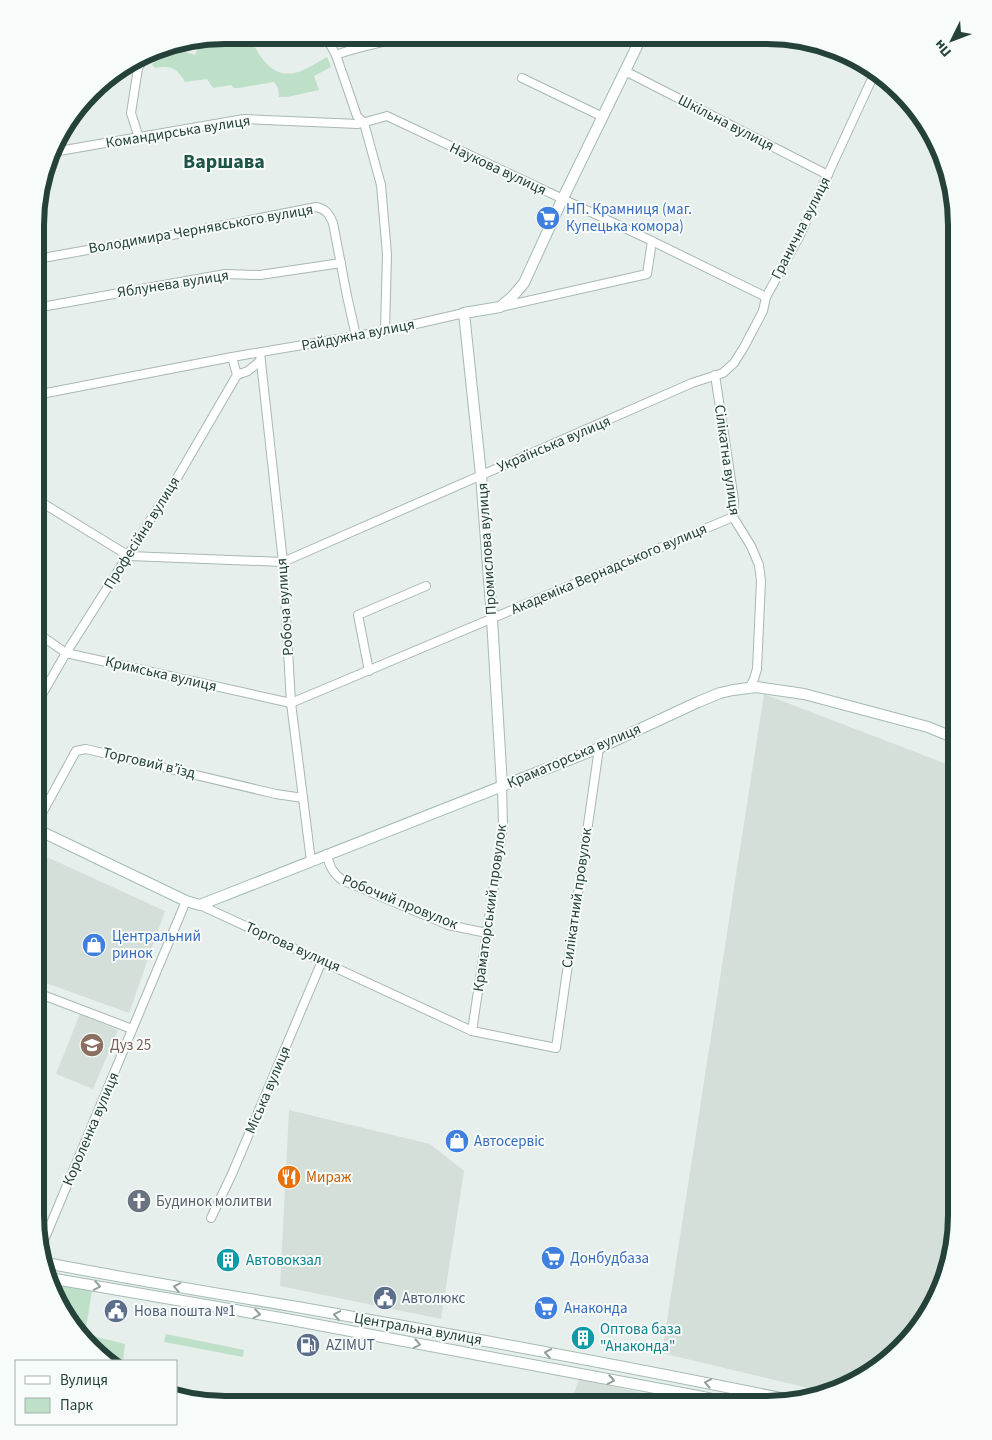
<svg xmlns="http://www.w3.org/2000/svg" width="992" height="1440" viewBox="0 0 992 1440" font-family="'Source Sans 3',sans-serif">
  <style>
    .built { fill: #d4dfda }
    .green { fill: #bfe0c8 }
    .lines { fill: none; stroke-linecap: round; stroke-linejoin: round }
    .street-casing { stroke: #a8b8b2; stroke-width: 10 }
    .secondary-casing { stroke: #a4bbb3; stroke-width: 12 }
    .street { stroke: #fff; stroke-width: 8 }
    .secondary { stroke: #fff; stroke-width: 10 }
    .oneway { stroke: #92a09c }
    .labels { text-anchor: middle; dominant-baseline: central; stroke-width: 4; stroke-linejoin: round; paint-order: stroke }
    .street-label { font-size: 15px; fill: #24423a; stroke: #f7fbf9 }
    .shop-label { font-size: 15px; fill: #366cbe; stroke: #f7fbf9; text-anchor: start }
    .education-label { font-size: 15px; fill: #785e54; stroke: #f7fbf9; text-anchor: start }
    .food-label { font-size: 15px; fill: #c56008; stroke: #f7fbf9; text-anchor: start }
    .worship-label { font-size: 15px; fill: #5b616d; stroke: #f7fbf9; text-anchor: start }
    .culture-label { font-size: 15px; fill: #0d838f; stroke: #f7fbf9; text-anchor: start }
    .service-label { font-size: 15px; fill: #4e5e75; stroke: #f7fbf9; text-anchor: start }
    .district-label { font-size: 20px; font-weight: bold; fill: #1f5548; stroke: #f7fbf9 }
    .rim { fill: none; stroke: #24423a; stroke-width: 6 }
  </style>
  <rect width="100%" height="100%" fill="#e6efeb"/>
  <!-- built -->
  <g class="built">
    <path d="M764,694L957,768V1228L947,1277L925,1321L892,1358L851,1386L825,1392L662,1353Z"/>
    <path d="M36,852L165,911L129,1013L35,979Z"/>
    <path d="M80,1014L118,1030L93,1089L56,1074Z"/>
    <path d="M289,1110L430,1144L464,1171L441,1319L280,1286Z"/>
    <path d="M579,1379L678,1401L677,1405L570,1404Z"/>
  </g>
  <!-- green -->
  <g class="green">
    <path d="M225,35H244L246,41L254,45C263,62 275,79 298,72C308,69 318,62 327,57L331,67L314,76L319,90L287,97H279L278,88L274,82L239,88H234L231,85L213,88L207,79L185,82C177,68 171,65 155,68L152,65L164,45L175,43L176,44L177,49L195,55L202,39Z"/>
    <path d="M51,1284L92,1291L85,1334L125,1344L123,1361H106L82,1340L54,1299Z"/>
    <path d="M166,1334L244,1350L243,1357L164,1342Z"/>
  </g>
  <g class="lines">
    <!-- street casing -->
    <g class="street-casing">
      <g id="street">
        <path d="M325,35L336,55L357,116L364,123L381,185L387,254L385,331"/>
        <path d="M336,55C358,46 381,44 403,36"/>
        <path d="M128,66L138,68"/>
        <path d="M625,71L828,175"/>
        <path d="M522,78L603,117"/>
        <path d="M139,138L131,113L138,68L145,56"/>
        <path d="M53,152L244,119L358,124L387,116L652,241L766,297"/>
        <path d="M37,259L189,232L316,207C326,209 329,214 333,223L347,296L356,336"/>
        <path d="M501,307L647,274L652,241"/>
        <path d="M36,308L225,274L260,275L341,263"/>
        <path d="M260,353L283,562L291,703L311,861"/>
        <path d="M237,375L248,371L260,361"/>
        <path d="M715,375L734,500L733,517L751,546L759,565L761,581L757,669L754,679L750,687"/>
        <path d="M36,395L232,357L385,331L464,313"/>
        <path d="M36,499L129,556L283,562L692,383L723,373L734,363L744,347L763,311L766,297L799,237L876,70"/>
        <path d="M36,632L66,653L291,703L733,517"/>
        <path d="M369,671L358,615L426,586"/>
        <path d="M36,705L66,653L177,478L237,375L232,357"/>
        <path d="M36,824L76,751L86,749L276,794L303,798"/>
        <path d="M327,854C329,866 333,873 342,880L448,925L487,933"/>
        <path d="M200,905L472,1031L556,1048L599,748"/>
        <path d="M35,992L132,1029"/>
        <path d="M472,1031L503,826L502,786"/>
        <path d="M211,1218L232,1174L322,961"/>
        <path d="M42,1245L186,901"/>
      </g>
    </g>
    <!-- secondary casing -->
    <g class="secondary-casing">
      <g id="secondary">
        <path d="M502,786L492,619L481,475L464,313L500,307L513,296L524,283L562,200L642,36"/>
        <path d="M36,829L186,901L200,905L599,748L698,702L720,693L733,690L756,687L804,694L928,727L957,739"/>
        <path d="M46,1263C129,1279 213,1293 297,1307C461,1336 626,1366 790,1400"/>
        <path d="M49,1278L281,1318L698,1396L741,1405"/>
      </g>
    </g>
    <!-- street -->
    <use href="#street" class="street"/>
    <!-- secondary -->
    <use href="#secondary" class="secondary"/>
  </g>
  <!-- one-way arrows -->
  <defs><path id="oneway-chevron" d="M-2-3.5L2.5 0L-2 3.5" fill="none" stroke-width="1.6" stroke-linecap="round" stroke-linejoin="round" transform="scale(1.25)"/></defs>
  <g class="oneway">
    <use href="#oneway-chevron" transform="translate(97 1286) rotate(10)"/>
    <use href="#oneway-chevron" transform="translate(177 1287) rotate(-169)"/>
    <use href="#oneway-chevron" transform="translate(257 1314) rotate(9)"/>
    <use href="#oneway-chevron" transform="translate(337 1315) rotate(-170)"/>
    <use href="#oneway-chevron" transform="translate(417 1344) rotate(11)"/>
    <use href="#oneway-chevron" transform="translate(548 1353) rotate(-170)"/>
    <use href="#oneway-chevron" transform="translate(611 1380) rotate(10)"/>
    <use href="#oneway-chevron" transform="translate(708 1383) rotate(-169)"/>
  </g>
  <!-- icons -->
  <defs>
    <g id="supermarket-disc" transform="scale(1.25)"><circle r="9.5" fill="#3f7fe0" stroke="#f7fbf9"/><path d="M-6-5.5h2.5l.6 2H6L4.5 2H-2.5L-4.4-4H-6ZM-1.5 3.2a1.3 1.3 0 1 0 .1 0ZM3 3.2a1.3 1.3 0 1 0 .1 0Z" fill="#fff"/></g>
    <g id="shop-disc" transform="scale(1.25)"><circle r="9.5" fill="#3f7fe0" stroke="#f7fbf9"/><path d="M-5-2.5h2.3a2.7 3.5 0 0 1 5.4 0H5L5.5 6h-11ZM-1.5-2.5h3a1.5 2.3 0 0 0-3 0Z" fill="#fff"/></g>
    <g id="school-disc" transform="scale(1.25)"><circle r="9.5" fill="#8d6e63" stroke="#f7fbf9"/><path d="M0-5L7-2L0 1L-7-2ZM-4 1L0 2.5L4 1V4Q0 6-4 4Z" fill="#fff"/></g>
    <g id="restaurant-disc" transform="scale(1.25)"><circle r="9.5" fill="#e8710a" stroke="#f7fbf9"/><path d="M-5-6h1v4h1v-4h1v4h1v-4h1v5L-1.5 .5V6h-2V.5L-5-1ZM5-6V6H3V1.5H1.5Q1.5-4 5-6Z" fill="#fff"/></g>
    <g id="church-disc" transform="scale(1.25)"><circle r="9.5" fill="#6b7280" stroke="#f7fbf9"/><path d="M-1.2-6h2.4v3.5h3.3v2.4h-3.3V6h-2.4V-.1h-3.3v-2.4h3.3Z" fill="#fff"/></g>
    <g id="building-disc" transform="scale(1.25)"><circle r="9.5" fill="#0f9aa8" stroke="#f7fbf9"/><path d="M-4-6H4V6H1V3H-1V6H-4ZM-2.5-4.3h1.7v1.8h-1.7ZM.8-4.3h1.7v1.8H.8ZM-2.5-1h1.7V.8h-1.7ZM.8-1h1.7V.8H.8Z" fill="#fff"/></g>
    <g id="civic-disc" transform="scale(1.25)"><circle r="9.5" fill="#5c6f8a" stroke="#f7fbf9"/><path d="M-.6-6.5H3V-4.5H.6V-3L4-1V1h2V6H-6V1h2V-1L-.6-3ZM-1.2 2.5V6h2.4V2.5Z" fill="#fff"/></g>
    <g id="fuel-disc" transform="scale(1.25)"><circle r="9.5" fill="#5c6f8a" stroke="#f7fbf9"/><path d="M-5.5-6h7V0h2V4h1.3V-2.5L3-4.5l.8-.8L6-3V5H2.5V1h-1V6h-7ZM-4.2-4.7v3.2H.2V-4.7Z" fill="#fff"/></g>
  </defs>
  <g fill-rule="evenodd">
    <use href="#supermarket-disc" x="548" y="218"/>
    <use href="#shop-disc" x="94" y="945"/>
    <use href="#school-disc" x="92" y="1045"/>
    <use href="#shop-disc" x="457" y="1141"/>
    <use href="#restaurant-disc" x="289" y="1177"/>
    <use href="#church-disc" x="139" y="1201"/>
    <use href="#supermarket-disc" x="553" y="1258"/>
    <use href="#building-disc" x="228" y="1260"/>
    <use href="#civic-disc" x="385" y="1298"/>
    <use href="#supermarket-disc" x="546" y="1308"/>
    <use href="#civic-disc" x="116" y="1311"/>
    <use href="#building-disc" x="583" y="1338"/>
    <use href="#fuel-disc" x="308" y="1345"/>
  </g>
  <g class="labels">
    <!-- street labels -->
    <g class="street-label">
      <text transform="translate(726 123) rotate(27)">Шкільна вулиця</text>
      <text transform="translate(178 132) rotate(-9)">Командирська вулиця</text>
      <text transform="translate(498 169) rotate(25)">Наукова вулиця</text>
      <text transform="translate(801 228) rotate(-63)">Гранична вулиця</text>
      <text transform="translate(201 229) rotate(-10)">Володимира Чернявського вулиця</text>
      <text transform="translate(173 284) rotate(-9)">Яблунева вулиця</text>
      <text transform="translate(358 335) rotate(-11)">Райдужна вулиця</text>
      <text transform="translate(554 444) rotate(-23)">Українська вулиця</text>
      <text transform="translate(727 460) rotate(82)">Сілікатна вулиця</text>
      <text transform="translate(142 533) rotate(-58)">Професійна вулиця</text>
      <text transform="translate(487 549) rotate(-94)">Промислова вулиця</text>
      <text transform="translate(609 569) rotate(-23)">Академіка Вернадського вулиця</text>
      <text transform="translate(285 607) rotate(-94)">Робоча вулиця</text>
      <text transform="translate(161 674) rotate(13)">Кримська вулиця</text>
      <text transform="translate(574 756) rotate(-23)">Краматорська вулиця</text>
      <text transform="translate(149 763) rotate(13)">Торговий в’їзд</text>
      <text transform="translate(577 898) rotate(-82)">Силікатний провулок</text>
      <text transform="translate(400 902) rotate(22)">Робочий провулок</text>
      <text transform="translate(490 908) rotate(-82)">Краматорський провулок</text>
      <text transform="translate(293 947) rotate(24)">Торгова вулиця</text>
      <text transform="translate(268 1090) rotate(-67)">Міська вулиця</text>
      <text transform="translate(91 1129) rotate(-67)">Короленка вулиця</text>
      <text transform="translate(418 1329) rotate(10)">Центральна вулиця</text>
    </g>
    <!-- shop labels -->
    <g class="shop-label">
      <text x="566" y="209">НП. Крамниця (маг.<tspan x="566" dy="17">Купецька комора)</tspan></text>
      <text x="112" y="936">Центральний<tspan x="112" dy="17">ринок</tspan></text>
      <text x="474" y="1141">Автосервіс</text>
      <text x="570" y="1258">Донбудбаза</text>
      <text x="564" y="1308">Анаконда</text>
    </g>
    <!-- education labels -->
    <g class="education-label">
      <text x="110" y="1045">Дуз 25</text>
    </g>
    <!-- food labels -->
    <g class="food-label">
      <text x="306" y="1177">Мираж</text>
    </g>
    <!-- worship labels -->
    <g class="worship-label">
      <text x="156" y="1201">Будинок молитви</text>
    </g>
    <!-- culture labels -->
    <g class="culture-label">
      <text x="246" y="1260">Автовокзал</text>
      <text x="600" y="1329">Оптова база<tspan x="600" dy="17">"Анаконда"</tspan></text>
    </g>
    <!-- service labels -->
    <g class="service-label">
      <text x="402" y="1298">Автолюкс</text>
      <text x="134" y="1311">Нова пошта №1</text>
      <text x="326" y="1345">AZIMUT</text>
    </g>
    <!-- district labels -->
    <g class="district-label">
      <text x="224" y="162">Варшава</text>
    </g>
  </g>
  <!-- crop -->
  <path d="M0 0H992V1440H0ZM225 44H767A181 181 0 0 1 948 225V1215A181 181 0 0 1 767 1396H225A181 181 0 0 1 44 1215V225A181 181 0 0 1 225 44Z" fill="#f7fbf9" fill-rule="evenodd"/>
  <path class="rim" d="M225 44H767A181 181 0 0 1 948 225V1215A181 181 0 0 1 767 1396H225A181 181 0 0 1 44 1215V225A181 181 0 0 1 225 44Z"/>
  <!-- legend -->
  <rect x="15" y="1360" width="162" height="65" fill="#f7fbf9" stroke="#a3b1ad"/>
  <rect x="25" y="1376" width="25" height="8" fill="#ffffff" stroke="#a3b1ad"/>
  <text x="60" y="1385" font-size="15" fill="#24423a">Вулиця</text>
  <rect x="25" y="1398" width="25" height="15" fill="#bfe0c8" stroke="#a3b1ad"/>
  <text x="60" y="1410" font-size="15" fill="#24423a">Парк</text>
  <!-- north arrow -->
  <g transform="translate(952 40) rotate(228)" stroke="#f7fbf9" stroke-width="4" paint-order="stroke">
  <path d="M0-4L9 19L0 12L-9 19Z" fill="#24423a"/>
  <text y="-8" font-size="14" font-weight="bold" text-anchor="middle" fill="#24423a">Пн</text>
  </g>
</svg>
